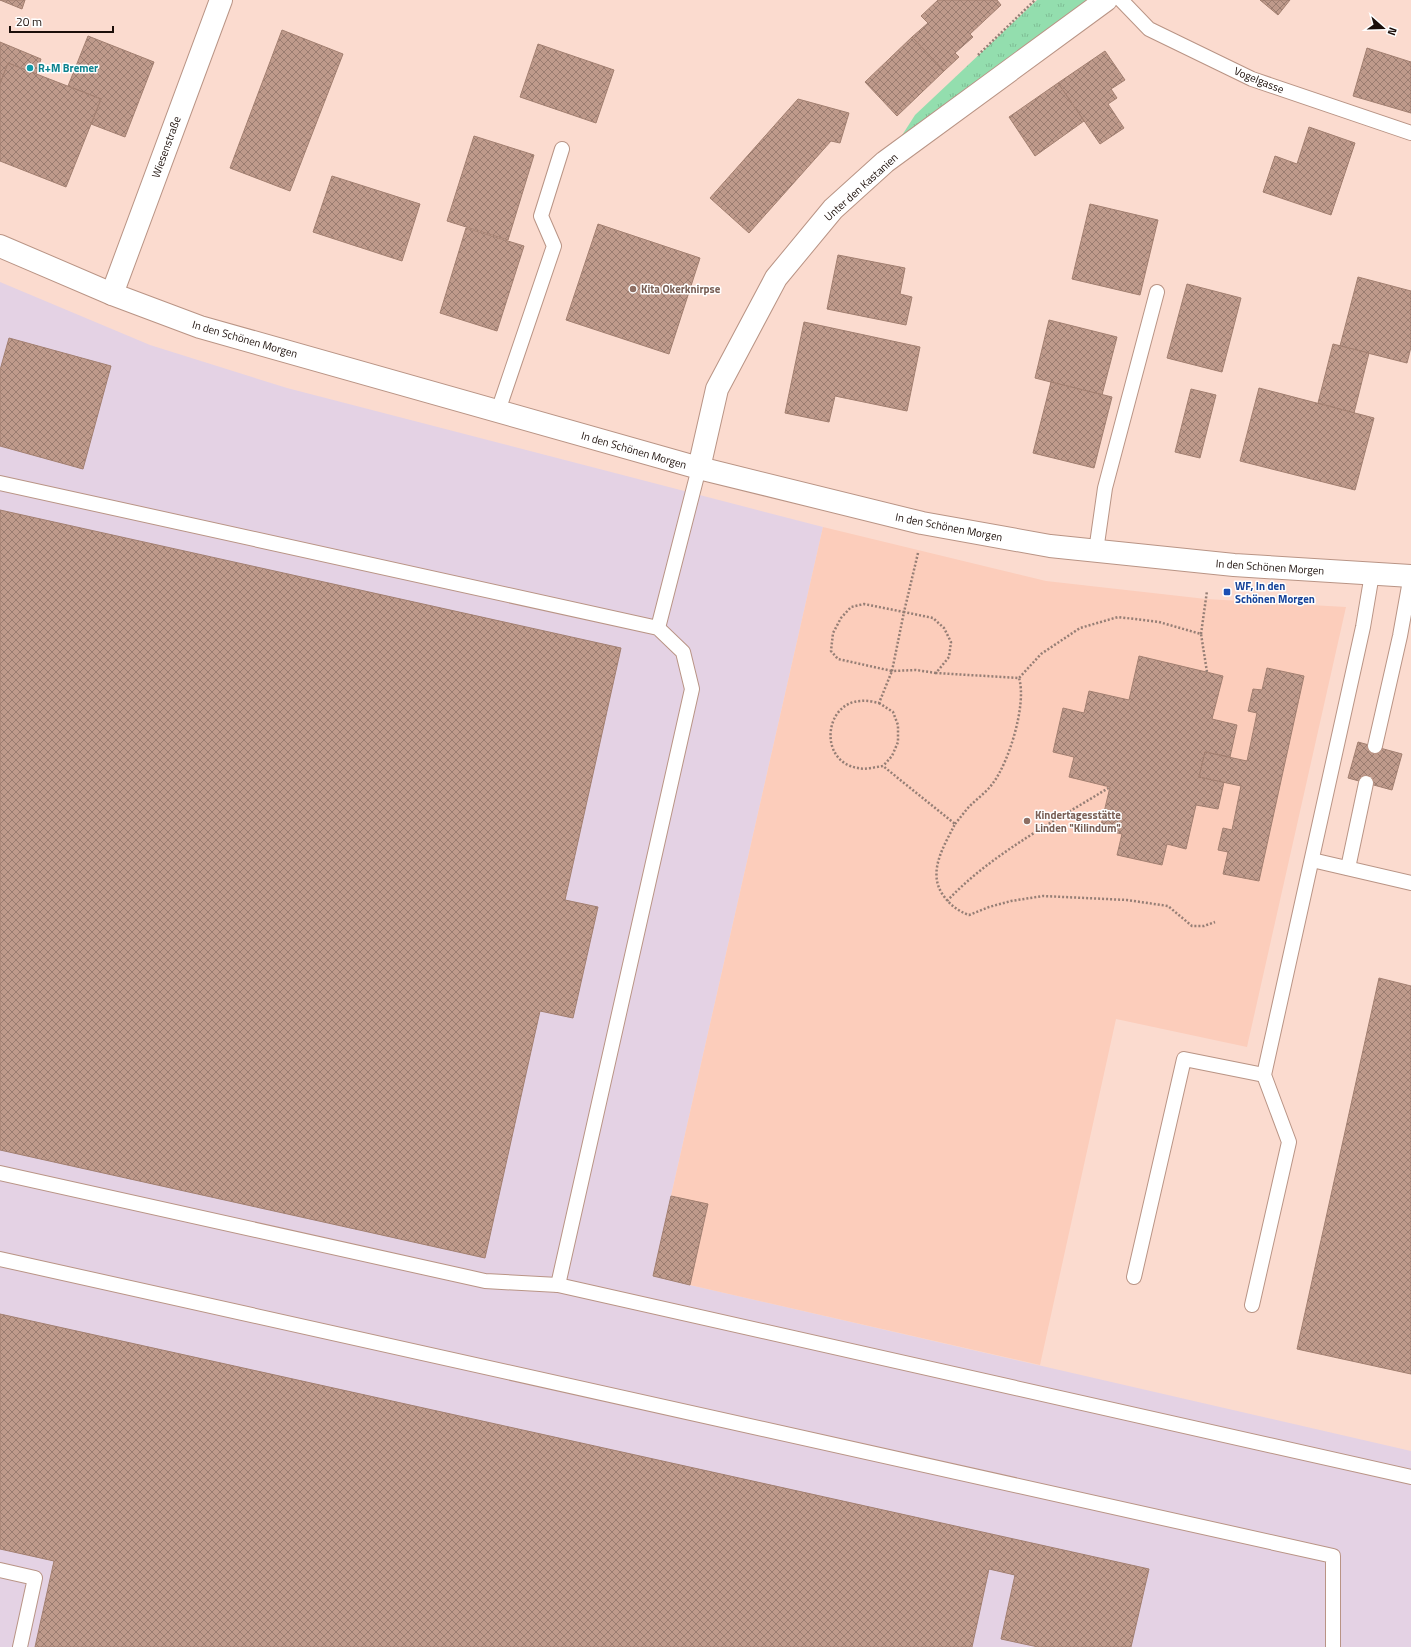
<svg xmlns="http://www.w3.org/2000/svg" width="1411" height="1647" viewBox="0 0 1411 1647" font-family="'Titillium Web',sans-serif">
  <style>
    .industrial { fill: #e4d2e4 }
    .built { fill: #fccdbb }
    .grass { fill: url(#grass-tufts) }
    .building { fill: url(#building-cross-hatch); stroke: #a27f70 }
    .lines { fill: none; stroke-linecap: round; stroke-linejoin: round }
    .lane-casing { stroke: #b99485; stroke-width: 16 }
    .street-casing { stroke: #b99485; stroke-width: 24 }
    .path { stroke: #957e75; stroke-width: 2.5; stroke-dasharray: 2 2; stroke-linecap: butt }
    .lane { stroke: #fff; stroke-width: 14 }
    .street { stroke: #fff; stroke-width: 22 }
    .culture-dot { fill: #0f9aa8; stroke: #fff; stroke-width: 1.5 }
    .education-dot { fill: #8d6e63; stroke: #fff; stroke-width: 1.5 }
    .transit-dot { fill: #1a4fb4; stroke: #fff; stroke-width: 1.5 }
    .labels { text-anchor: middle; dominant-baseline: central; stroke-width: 3; stroke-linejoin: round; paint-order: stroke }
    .culture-label { font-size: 11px; font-weight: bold; fill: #0d838f; stroke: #fff; text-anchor: start }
    .street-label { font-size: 11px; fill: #1b0e09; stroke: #fff }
    .education-label { font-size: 11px; font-weight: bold; fill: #785e54; stroke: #fff; text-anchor: start }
    .transit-label { font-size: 11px; font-weight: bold; fill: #164399; stroke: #fff; text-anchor: start }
  </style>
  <defs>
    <pattern id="grass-tufts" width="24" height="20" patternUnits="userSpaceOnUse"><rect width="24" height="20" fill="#93deae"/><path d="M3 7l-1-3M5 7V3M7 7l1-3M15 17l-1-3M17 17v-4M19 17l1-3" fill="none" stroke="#7ebd94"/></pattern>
    <pattern id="building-cross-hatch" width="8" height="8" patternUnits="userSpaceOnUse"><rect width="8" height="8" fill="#bf9a8b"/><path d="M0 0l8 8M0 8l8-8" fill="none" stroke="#9a7c70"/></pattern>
  </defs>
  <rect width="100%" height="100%" fill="#fbdbcf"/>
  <!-- industrial -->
  <path class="industrial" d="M0,282L150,345L287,388L823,527L671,1196L708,1204L690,1285L1411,1451V1647H0Z"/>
  <!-- built -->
  <path class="built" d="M823,527L1046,581L1206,599L1346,607L1247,1047L1116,1019L1040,1365L690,1285L708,1205L671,1196Z"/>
  <!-- grass -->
  <path class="grass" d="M1037,0H1106L885,162L915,115Z"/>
  <!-- building -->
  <g class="building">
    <path d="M0,0H25L22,9Z"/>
    <path d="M938,0H997L1001,5L970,34L973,37L955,53L959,57L944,71L912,37L928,23L921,16Z"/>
    <path d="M1260,0H1290L1278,15Z"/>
    <path d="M282,30L343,54L290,191L230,168Z"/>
    <path d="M88,36L154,62L125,137L91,124L101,99L68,86Z"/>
    <path d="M912,37L944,71L897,116L865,82Z"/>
    <path d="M0,42L41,59L36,74L8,63L0,84Z"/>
    <path d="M538,44L614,70L596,123L520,97Z"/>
    <path d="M1367,48L1411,62V113L1353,96Z"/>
    <path d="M1105,51L1125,80L1111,89L1117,98L1108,104L1124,128L1100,144L1058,83Z"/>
    <path d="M8,63L101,99L66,187L0,161V84Z"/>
    <path d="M1058,83L1084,121L1035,156L1009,117Z"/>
    <path d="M798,99L849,113L840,143L831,141L749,233L710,198Z"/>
    <path d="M1309,127L1355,143L1331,215L1263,192L1275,156L1297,164Z"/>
    <path d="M474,136L534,155L508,240L447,221Z"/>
    <path d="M332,176L420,204L402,261L313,232Z"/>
    <path d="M1090,204L1158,220L1140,295L1072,279Z"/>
    <path d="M598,224L700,258L669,354L566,320Z"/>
    <path d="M466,228L524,246L497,331L440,313Z"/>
    <path d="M838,255L905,268L900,294L912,297L906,325L827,309Z"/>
    <path d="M1358,277L1411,291V347L1407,363L1340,346Z"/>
    <path d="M1187,284L1241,298L1222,372L1167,358Z"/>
    <path d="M1049,320L1117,337L1102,395L1035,378Z"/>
    <path d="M804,322L920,347L907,411L835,396L829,422L785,413Z"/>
    <path d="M9,338L111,366L83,469L0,446V370Z"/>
    <path d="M1333,344L1369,353L1354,413L1318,403Z"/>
    <path d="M1051,382L1112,397L1094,468L1033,453Z"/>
    <path d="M1259,388L1374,418L1355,490L1240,461Z"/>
    <path d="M1191,389L1216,395L1200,458L1175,452Z"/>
    <path d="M0,510L621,648L565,900L598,907L573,1018L540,1011L485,1258L0,1150Z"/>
    <path d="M1139,656L1223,676L1212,719L1237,725L1230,757L1205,752L1199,777L1224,782L1218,809L1196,805L1186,849L1167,844L1162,865L1117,855L1122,834L1100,829L1110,787L1069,777L1074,757L1053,752L1063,708L1084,713L1089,691L1129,700Z"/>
    <path d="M1267,668L1304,676L1259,881L1223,874L1228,852L1218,850L1223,828L1232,830L1241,786L1199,777L1205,752L1247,761L1257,713L1248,711L1253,689L1262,690Z"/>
    <path d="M1358,742L1402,754L1392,790L1348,778Z"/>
    <path d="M1379,978L1411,986V1374L1297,1349Z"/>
    <path d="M671,1196L708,1204L690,1285L653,1276Z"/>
    <path d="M0,1314L1149,1569L1131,1647H1038L1001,1639L1015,1575L989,1569L972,1647H35L54,1561L0,1549Z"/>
  </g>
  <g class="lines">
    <!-- lane casing -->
    <g class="lane-casing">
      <g id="lane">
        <path d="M1121,0L1149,29L1252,79L1411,133"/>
        <path d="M498,411L554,246L541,216L562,149"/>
        <path d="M0,483L658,628L683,652L692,689L558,1285"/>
        <path d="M1096,551L1105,488L1157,292"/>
        <path d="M658,628L699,468"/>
        <path d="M1375,746L1400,636L1411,575"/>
        <path d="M1312,860L1411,883"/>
        <path d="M1348,868L1366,783"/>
        <path d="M0,1173L485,1281L558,1285L1411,1477"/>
        <path d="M0,1259L1333,1556V1647"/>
        <path d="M1134,1277L1184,1059L1264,1075"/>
        <path d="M1252,1305L1289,1142L1264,1075L1363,627L1372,574"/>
        <path d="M0,1570L35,1578L20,1647"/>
      </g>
    </g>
    <!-- street casing -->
    <g class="street-casing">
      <g id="street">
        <path d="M0,246L112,294L200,327L699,468L922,523L1050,546L1234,565L1411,576"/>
        <path d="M112,294L221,0"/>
        <path d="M699,468L717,389L776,278L833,209L885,162L1106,0"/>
      </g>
    </g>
    <!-- path -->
    <g class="path">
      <path d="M978,55L1035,0"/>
      <path d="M918,553L904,612L933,618L944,628L951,642L949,657L936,673L1019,678L1041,654L1080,628L1118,617L1159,622L1201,634L1207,672"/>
      <path d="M1201,634L1207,591"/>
      <path d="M936,673L916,670L892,671L904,612L864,604L851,607L841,618L833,633L831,651L838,659L892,671L879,703C874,702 867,700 861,701C824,702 818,762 858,768C865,770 875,767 883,766L955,824C944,846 927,872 943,895C950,905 958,911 969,915L989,907L1011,901L1043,896L1127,900L1168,906L1192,926H1204L1215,922"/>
      <path d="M879,703L893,712L898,725V742L892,756L883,766"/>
      <path d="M955,824C959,819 963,814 967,809C975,800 986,793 993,783C1009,762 1027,704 1019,678"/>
      <path d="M947,901C991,854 1055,821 1110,787"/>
    </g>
    <!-- lane -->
    <use href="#lane" class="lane"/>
    <!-- street -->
    <use href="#street" class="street"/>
  </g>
  <!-- markers -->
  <circle class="culture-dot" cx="30" cy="68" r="4"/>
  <g class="education-dot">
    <circle cx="633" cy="289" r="4"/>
    <circle cx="1027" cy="821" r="4"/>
  </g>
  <rect class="transit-dot" x="1223" y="588" width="8" height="8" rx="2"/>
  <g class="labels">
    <!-- culture labels -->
    <g class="culture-label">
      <text x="38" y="68">R+M Bremer</text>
    </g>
    <!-- street labels -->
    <g class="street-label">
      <text transform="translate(1259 80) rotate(22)">Vogelgasse</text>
      <text transform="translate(166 147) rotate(-70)">Wiesenstraße</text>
      <text transform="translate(861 187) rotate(-42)">Unter den Kastanien</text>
      <text transform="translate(245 339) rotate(16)">In den Schönen Morgen</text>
      <text transform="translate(634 450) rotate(16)">In den Schönen Morgen</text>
      <text transform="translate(949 527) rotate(11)">In den Schönen Morgen</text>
      <text transform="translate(1270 567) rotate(4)">In den Schönen Morgen</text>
    </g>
    <!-- education labels -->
    <g class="education-label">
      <text x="641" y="289">Kita Okerknirpse</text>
      <text x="1035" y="815">Kindertagesstätte<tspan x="1035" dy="13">Linden "Kilindum"</tspan></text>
    </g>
    <!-- transit labels -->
    <g class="transit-label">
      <text x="1235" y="586">WF, In den<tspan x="1235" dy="13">Schönen Morgen</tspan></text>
    </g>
  </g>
  <!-- north arrow -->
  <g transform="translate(1383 28) rotate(110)" stroke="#ffffff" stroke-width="3" paint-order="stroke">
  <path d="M0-3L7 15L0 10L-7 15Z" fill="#1b0e09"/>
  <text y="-6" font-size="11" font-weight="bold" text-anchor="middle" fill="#1b0e09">N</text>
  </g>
  <!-- scale -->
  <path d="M10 26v6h103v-6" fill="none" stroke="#1b0e09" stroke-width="2"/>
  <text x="16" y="26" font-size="12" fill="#1b0e09" stroke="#ffffff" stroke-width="3" paint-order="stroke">20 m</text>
</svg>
